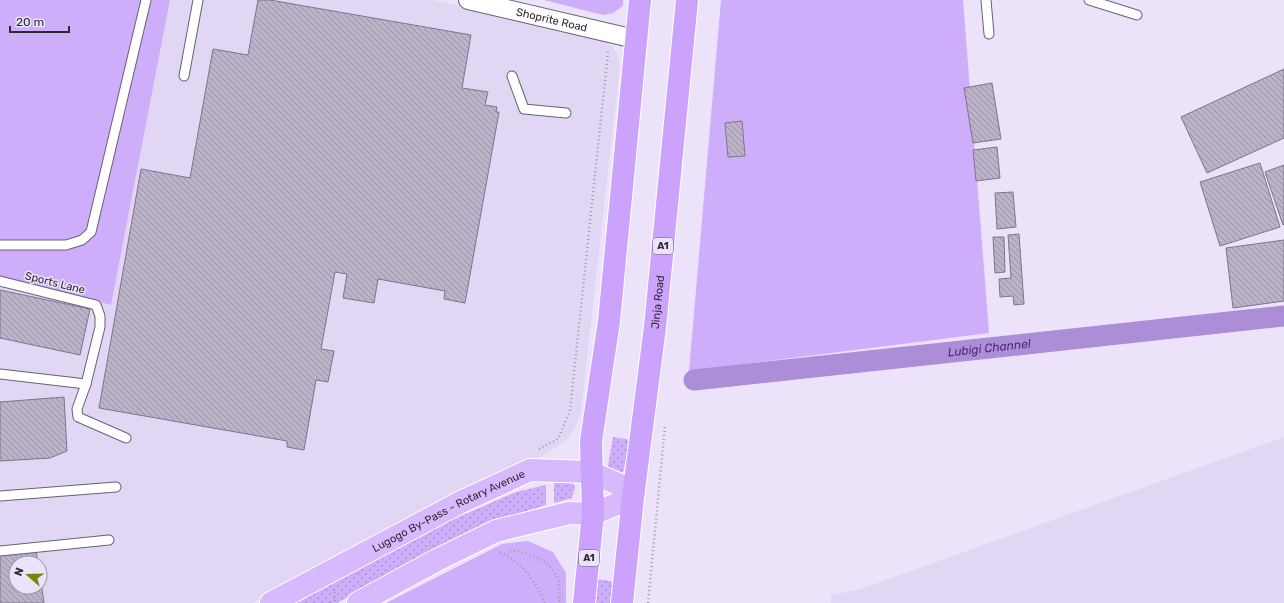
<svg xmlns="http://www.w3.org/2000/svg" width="1284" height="603" viewBox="0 0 1284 603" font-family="Rubik,sans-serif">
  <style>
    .built { fill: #e2d6f5; fill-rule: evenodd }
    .grass { fill: url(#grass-dots) }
    .pitch { fill: #ceaefa }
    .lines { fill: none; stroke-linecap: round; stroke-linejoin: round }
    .canal { stroke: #ac8dd7; stroke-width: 21 }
    .building { fill: url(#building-back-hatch); stroke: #7e758b }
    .service-casing { stroke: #686075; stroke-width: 11 }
    .minor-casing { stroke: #686075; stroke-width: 20 }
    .primary-casing { stroke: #fff; stroke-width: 24 }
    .trunk-casing { stroke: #fff; stroke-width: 24 }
    .path { stroke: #a19aac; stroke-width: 2.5; stroke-dasharray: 1 3; stroke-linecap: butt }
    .service { stroke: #fff; stroke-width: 9 }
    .minor { stroke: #fff; stroke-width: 18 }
    .primary { stroke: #d8b9fd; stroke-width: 22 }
    .trunk { stroke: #cba2fc; stroke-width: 22 }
    .labels { text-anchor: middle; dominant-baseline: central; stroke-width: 3; stroke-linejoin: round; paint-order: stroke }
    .shield { fill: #ece3fb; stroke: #67626f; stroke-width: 1 }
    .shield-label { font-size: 10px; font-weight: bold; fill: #2e2a33 }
    .street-label { font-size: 11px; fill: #2e2a33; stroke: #ece3fb }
    .water-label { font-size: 12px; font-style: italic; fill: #51257c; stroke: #ece3fb }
  </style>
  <defs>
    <pattern id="grass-dots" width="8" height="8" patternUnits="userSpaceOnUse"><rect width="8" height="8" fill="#ceaefa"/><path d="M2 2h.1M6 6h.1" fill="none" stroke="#a88ecb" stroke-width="1.8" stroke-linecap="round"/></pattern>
    <pattern id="building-back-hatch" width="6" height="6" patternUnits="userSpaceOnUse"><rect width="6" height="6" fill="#bcb3ca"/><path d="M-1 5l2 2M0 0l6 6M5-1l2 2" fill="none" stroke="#9992a5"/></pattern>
  </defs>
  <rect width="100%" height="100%" fill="#ece3fb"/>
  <!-- built -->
  <g class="built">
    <path d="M170,0H433L601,38L610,44L617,53L620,65L581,412L574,430L567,440L541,457L252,603H0V277L111,305ZM16,563H40V587H16Z"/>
    <path d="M1284,437V603H831V595L858,590Z"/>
  </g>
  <!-- grass -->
  <g class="grass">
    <path d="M613,437L631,440L623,472H616L608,466Z"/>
    <path d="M572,479L575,488L572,498L554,503V482Z"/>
    <path d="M546,485V505L512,516L430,552L337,603H291L417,535L516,492Z"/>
    <path d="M597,579L616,582L613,603H594Z"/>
  </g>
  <!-- pitch -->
  <g class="pitch">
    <path d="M0,0H170L111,305L0,277Z"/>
    <path d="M544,0H623V6L613,13L603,15Z"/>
    <path d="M721,0H963L989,333L689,371Z"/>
    <path d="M528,541L553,552L566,573V603H386L502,544Z"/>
  </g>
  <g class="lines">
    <!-- canal -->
    <path class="canal" id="s1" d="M694,380L1284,316"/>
  </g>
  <!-- building -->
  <g class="building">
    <path d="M258,0H270L471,35L462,88L488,92L485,105L497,107L496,112H499L465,303L444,299L445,291L378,279L374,303L343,298L347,274L335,272L321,349L334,351L328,382L316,380L304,450L287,447V441L99,408L141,169L190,178L213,49L248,55Z"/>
    <path d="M1284,69V138L1207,173L1181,117Z"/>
    <path d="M992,83L1001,139L973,143L964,88Z"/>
    <path d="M742,121L745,156L728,157L725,123Z"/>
    <path d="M997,147L1000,178L976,181L973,150Z"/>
    <path d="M1260,163L1280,227L1220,246L1200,182Z"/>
    <path d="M1284,165V224L1283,225L1265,172Z"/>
    <path d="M1013,192L1016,227L997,229L995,193Z"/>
    <path d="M1019,234L1024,304L1014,305L1013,296L1000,297L999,279L1011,278L1008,235Z"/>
    <path d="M993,237H1004L1005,272L995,273Z"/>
    <path d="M1284,240V301L1233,308L1226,248Z"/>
    <path d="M0,290L90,309L80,355L0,338Z"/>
    <path d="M64,397L67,451L50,458L0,461V402Z"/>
    <path d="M36,550L38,563H16V587H40V575L44,603H0V554Z"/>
  </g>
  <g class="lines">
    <!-- service casing -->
    <g class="service-casing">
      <g id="service">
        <path d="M986,0L989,34"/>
        <path d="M1089,0L1137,15"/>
        <path d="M184,76L198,0"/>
        <path d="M512,76L524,109L566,113"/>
        <path d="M0,245H66L82,240L91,232L146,0"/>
        <path d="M0,281L96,305L100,316V327L86,384"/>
        <path d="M0,374L86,384L77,409L78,417L126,438"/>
        <path d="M0,496L116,487"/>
        <path d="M0,551L109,540"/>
      </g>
    </g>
    <!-- minor casing -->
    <g class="minor-casing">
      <g id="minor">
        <path id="s2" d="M468,0L635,39"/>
      </g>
    </g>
    <!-- primary casing -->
    <g class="primary-casing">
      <g id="primary">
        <path id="s3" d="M271,603L461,502L530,470L591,472L634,491"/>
        <path d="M358,603L435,561L496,531L569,513L593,514L633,497"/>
      </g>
    </g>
    <!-- trunk casing -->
    <g class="trunk-casing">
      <g id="trunk">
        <path d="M584,603L593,514L591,441L609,321L640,0"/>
        <path id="s4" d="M622,603L633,497L655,327L687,0"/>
      </g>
    </g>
    <!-- path -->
    <g class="path">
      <path d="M539,449L558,439L570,411L608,52"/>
      <path d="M510,551C528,551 546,559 556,575C561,581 560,595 559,603"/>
      <path d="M500,553C521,560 538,584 545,603"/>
      <path d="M335,592V603"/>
      <path d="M648,603L665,426"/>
    </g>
    <!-- service -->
    <use href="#service" class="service"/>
    <!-- minor -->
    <use href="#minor" class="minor"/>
    <!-- primary -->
    <use href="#primary" class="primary"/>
    <!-- trunk -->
    <use href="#trunk" class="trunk"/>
  </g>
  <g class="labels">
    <!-- shield labels -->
    <g class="shield">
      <rect x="653" y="238" width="20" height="16" rx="3"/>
      <rect x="579" y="550" width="20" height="16" rx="3"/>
    </g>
    <g class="shield-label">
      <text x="663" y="246">A1</text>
      <text x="589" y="558">A1</text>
    </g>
    <!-- street labels -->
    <g class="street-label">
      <text stroke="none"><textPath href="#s2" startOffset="86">Shoprite Road</textPath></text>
      <text transform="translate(55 283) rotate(14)">Sports Lane</text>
      <text stroke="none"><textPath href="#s4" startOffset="303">Jinja Road</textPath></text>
      <text stroke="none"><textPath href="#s3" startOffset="200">Lugogo By-Pass - Rotary Avenue</textPath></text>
    </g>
    <!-- water labels -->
    <g class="water-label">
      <text stroke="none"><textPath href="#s1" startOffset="297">Lubigi Channel</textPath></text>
    </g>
  </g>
  <!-- north arrow -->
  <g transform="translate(28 575) rotate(290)"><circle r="19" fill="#ece3fb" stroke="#a099ab"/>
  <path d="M0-3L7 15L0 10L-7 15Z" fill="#6e8b07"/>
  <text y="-6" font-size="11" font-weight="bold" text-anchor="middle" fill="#2e2a33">N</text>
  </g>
  <!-- scale -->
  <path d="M10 26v6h59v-6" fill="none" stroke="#2e2a33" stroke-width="2"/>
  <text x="16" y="26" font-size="12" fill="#2e2a33" stroke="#ece3fb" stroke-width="3" paint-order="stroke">20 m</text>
</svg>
